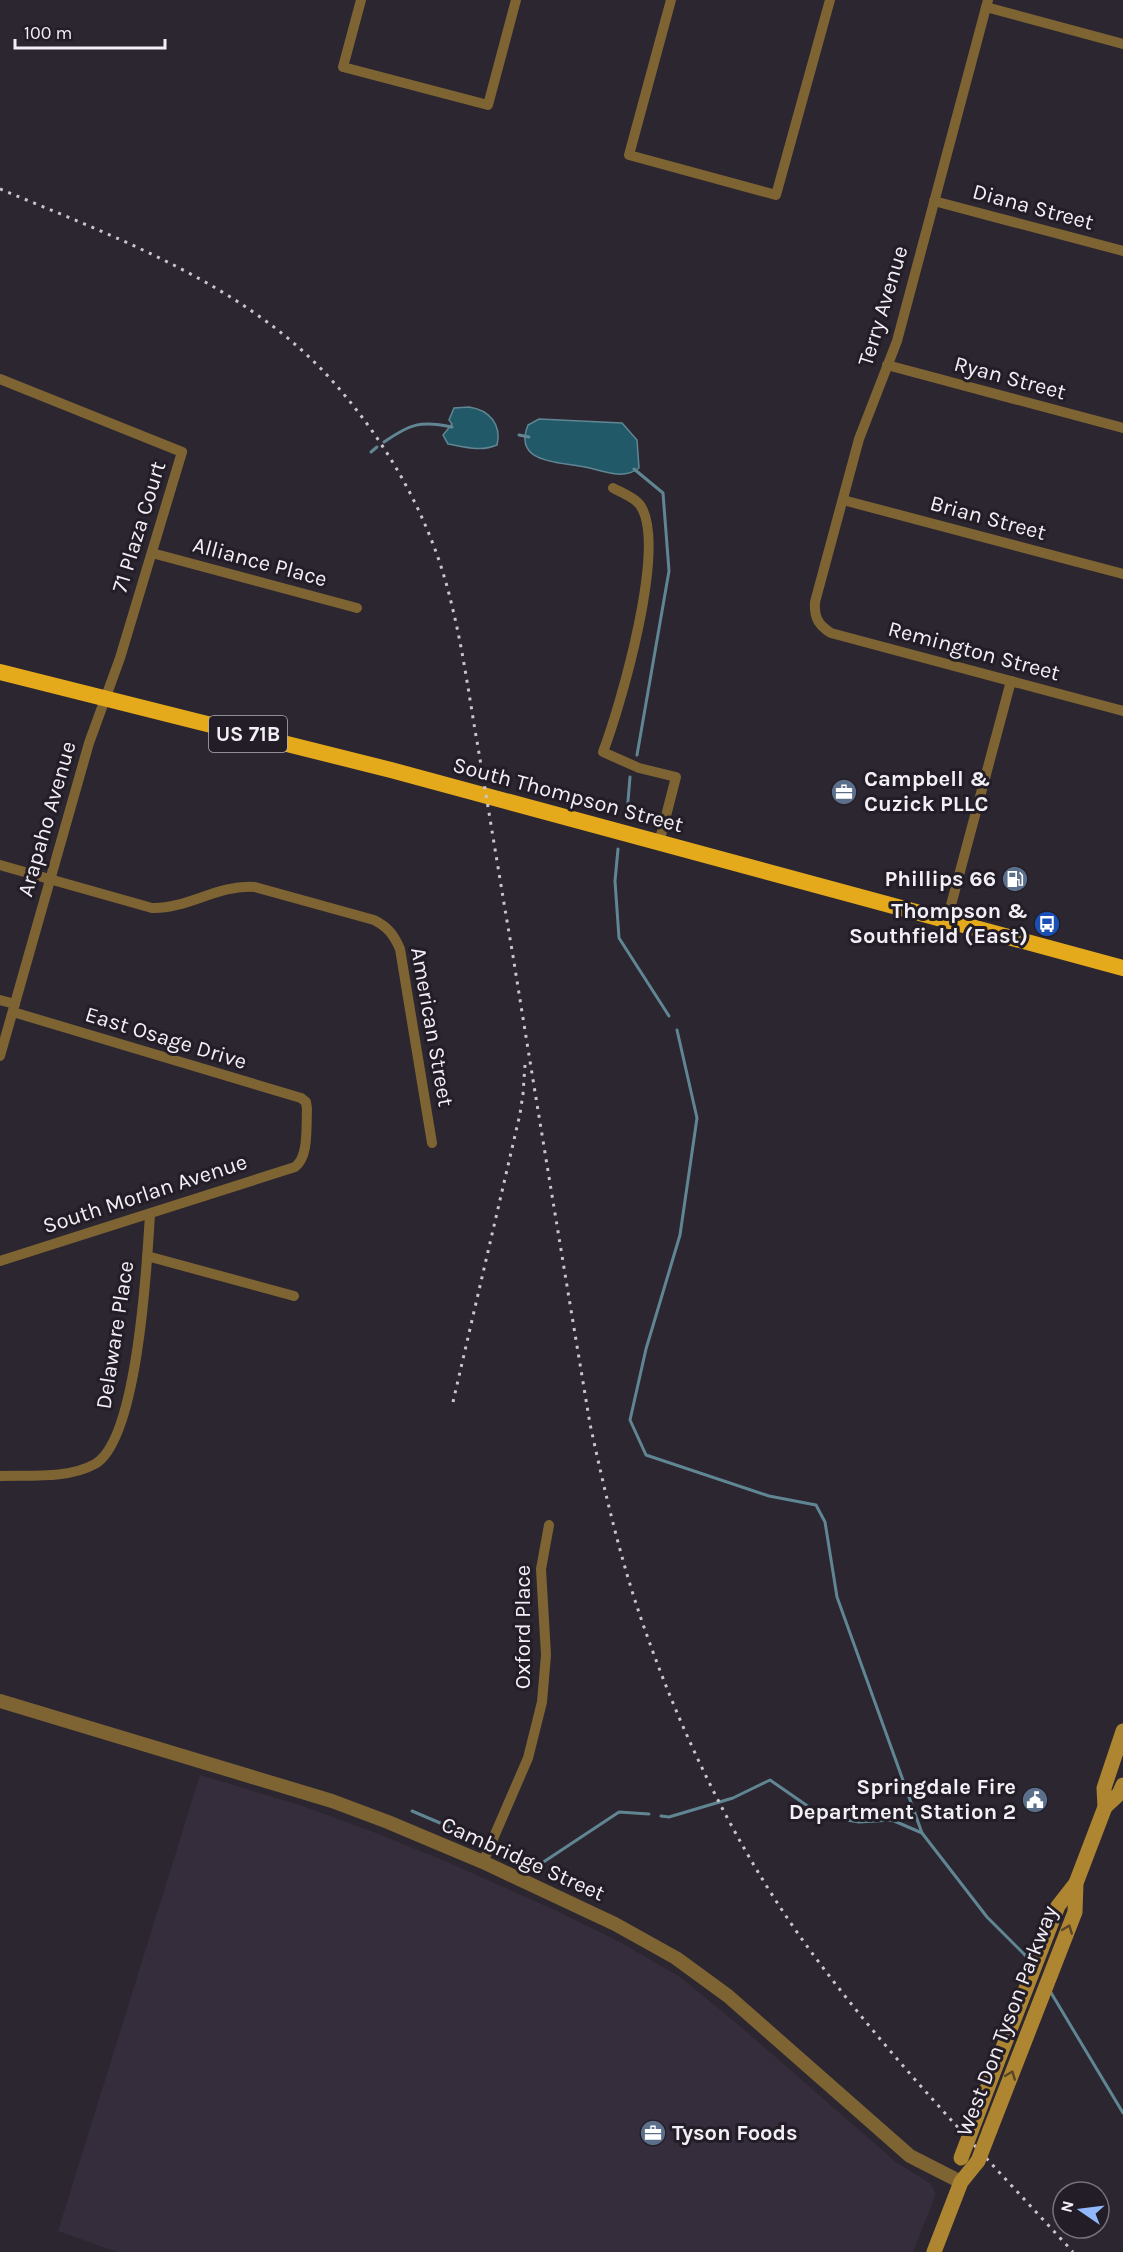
<svg xmlns="http://www.w3.org/2000/svg" width="1123" height="2252" viewBox="0 0 1123 2252" font-family="Karla,sans-serif">
  <style>
    .built { fill: #352c3c }
    .water { fill: #225969; stroke: #618693; stroke-width: 1.5 }
    .lines { fill: none; stroke-linecap: round; stroke-linejoin: round }
    .stream { stroke: #618693; stroke-width: 3 }
    .minor { stroke: #7e6433; stroke-width: 10 }
    .tertiary { stroke: #7e6433; stroke-width: 14 }
    .secondary { stroke: #ae8530; stroke-width: 15 }
    .trunk { stroke: #e4aa1c; stroke-width: 16 }
    .rail { stroke: #c9c5cd; stroke-width: 3; stroke-dasharray: 3 6; stroke-linecap: butt }
    .secondary-bridge { stroke: #ae8530; stroke-width: 15 }
    .oneway { stroke: #5a472a }
    .labels { text-anchor: middle; dominant-baseline: central; stroke-width: 6; stroke-linejoin: round; paint-order: stroke }
    .shield { fill: #221d26; stroke: #b4b0b8; stroke-width: 1.5 }
    .shield-label { font-size: 21px; font-weight: bold; fill: #f3eff6 }
    .street-label { font-size: 22px; fill: #f3eff6; stroke: #221d26 }
    .poi-label { font-size: 22px; font-weight: bold; fill: #f3eff6; stroke: #221d26; text-anchor: end }
  </style>
  <rect width="100%" height="100%" fill="#2b2630"/>
  <!-- built -->
  <path class="built" d="M200,1775L303,1806L371,1831L450,1863L557,1911L622,1943L680,1977L734,2021L896,2162L930,2183L936,2194L913,2252H117L58,2231Z"/>
  <!-- water -->
  <g class="water">
    <path d="M469,407C489,410 502,424 497,445C481,452 465,447 448,444L443,435L452,424L449,420L454,408Z"/>
    <path d="M539,419L622,423L637,440L639,468C621,482 598,468 579,466C556,462 513,462 528,425Z"/>
  </g>
  <g class="lines">
    <!-- stream -->
    <g class="stream">
      <path d="M519,435L529,437"/>
      <path d="M384,442C410,424 421,420 452,427"/>
      <path d="M371,452L377,447"/>
      <path d="M634,469L663,493L669,571L637,755"/>
      <path d="M627,813L630,777"/>
      <path d="M618,849L615,881L619,938L669,1016"/>
      <path d="M677,1030L697,1118L680,1235L646,1349L630,1420L646,1455L769,1496L816,1505L825,1522L837,1597L922,1833L987,1917L1024,1954L1031,1963"/>
      <path d="M412,1811L480,1840"/>
      <path d="M661,1816L669,1817L733,1798L770,1780L822,1816L859,1822L892,1820L922,1833"/>
      <path d="M501,1849L536,1864L542,1863L619,1812L649,1814"/>
      <path d="M1050,1991L1123,2113"/>
    </g>
    <!-- minor -->
    <g class="minor">
      <path d="M361,0L343,67L488,105L516,0"/>
      <path d="M671,0L629,155L776,195L830,0"/>
      <path d="M988,0L897,341L859,439L815,602C814,617 818,625 831,633L1123,711"/>
      <path d="M986,7L1123,44"/>
      <path d="M934,201L1123,251"/>
      <path d="M887,365L1123,428"/>
      <path d="M0,379L182,452L120,658L89,743L0,1056"/>
      <path d="M613,488C622,493 634,497 640,505C668,545 620,707 603,752L639,768L676,777L659,843"/>
      <path d="M843,500L1123,574"/>
      <path d="M152,553L357,608"/>
      <path d="M0,865L152,908C188,909 218,884 255,887L374,920C388,927 394,935 400,949L432,1143"/>
      <path d="M947,920L1011,681"/>
      <path d="M0,1000L15,1004"/>
      <path d="M147,1256L294,1296"/>
      <path d="M0,1261L295,1167C309,1157 306,1127 307,1109L306,1102L301,1098L13,1012"/>
      <path d="M0,1476C30,1475 68,1479 95,1464C138,1439 147,1264 150,1214"/>
      <path d="M483,1862L528,1758L542,1702L546,1655L541,1569L549,1525"/>
    </g>
    <!-- tertiary -->
    <path class="tertiary" d="M0,1701L332,1801L388,1822L483,1862L615,1924L676,1958L728,1996L910,2156L961,2182"/>
    <!-- secondary -->
    <g class="secondary">
      <path d="M1105,1807L1119,1794L1123,1785"/>
      <path d="M992,2076L1058,1906L1076,1883"/>
      <path d="M990,2130L1075,1912L1076,1883L1105,1807L1104,1788L1123,1731"/>
      <path d="M934,2252L961,2182L978,2161"/>
    </g>
    <!-- trunk -->
    <path class="trunk" d="M0,672L391,770L1123,968"/>
    <!-- rail -->
    <g class="rail">
      <path d="M0,189C113,236 241,283 326,374C386,439 432,519 452,606C462,646 468,688 475,730C488,805 500,881 513,956C538,1112 564,1268 590,1424C606,1497 623,1571 649,1641C688,1750 746,1865 815,1957C893,2062 985,2156 1073,2252"/>
      <path d="M453,1402L520,1114L523,1094L525,1065"/>
    </g>
    <!-- secondary-bridge -->
    <g class="secondary-bridge">
      <path d="M961,2158L992,2076"/>
      <path d="M978,2161L990,2130"/>
    </g>
  </g>
  <!-- one-way arrows -->
  <defs><path id="oneway-chevron" d="M-2-3.5L2.5 0L-2 3.5" fill="none" stroke-width="1.6" stroke-linecap="round" stroke-linejoin="round" transform="scale(1.5)"/></defs>
  <g class="oneway">
    <use href="#oneway-chevron" transform="translate(1068 1929) rotate(-69)"/>
    <use href="#oneway-chevron" transform="translate(1011 2075) rotate(-69)"/>
  </g>
  <!-- icons -->
  <defs>
    <g id="office-disc" transform="scale(1.35)"><circle r="9.5" fill="#5c6f8a" stroke="#221d26"/><path d="M-6-3h4V-5.5h4V-3h4V5H-6ZM-1-4.5V-3h2v-1.5ZM-6 0V1H6V0Z" fill="#fff"/></g>
    <g id="fuel-disc" transform="scale(1.35)"><circle r="9.5" fill="#5c6f8a" stroke="#221d26"/><path d="M-5.5-6h7V0h2V4h1.3V-2.5L3-4.5l.8-.8L6-3V5H2.5V1h-1V6h-7ZM-4.2-4.7v3.2H.2V-4.7Z" fill="#fff"/></g>
    <g id="bus-disc" transform="scale(1.35)"><circle r="9.5" fill="#1a4fb4" stroke="#221d26"/><path d="M-5-6H5V4H4V6H2V4H-2V6H-4V4H-5ZM-3.5-4V0h7V-4ZM-3.5 1.2v1.5H-2V1.2ZM2 1.2v1.5H3.5V1.2Z" fill="#fff"/></g>
    <g id="civic-disc" transform="scale(1.35)"><circle r="9.5" fill="#5c6f8a" stroke="#221d26"/><path d="M-.6-6.5H3V-4.5H.6V-3L4-1V1h2V6H-6V1h2V-1L-.6-3ZM-1.2 2.5V6h2.4V2.5Z" fill="#fff"/></g>
  </defs>
  <g fill-rule="evenodd">
    <use href="#office-disc" x="844" y="792"/>
    <use href="#fuel-disc" x="1015" y="879"/>
    <use href="#bus-disc" x="1047" y="924"/>
    <use href="#civic-disc" x="1035" y="1800"/>
    <use href="#office-disc" x="653" y="2133"/>
  </g>
  <g class="labels">
    <!-- shield labels -->
    <rect class="shield" x="209" y="716" width="78" height="36" rx="4.5"/>
    <g class="shield-label">
      <text x="248" y="734">US 71B</text>
    </g>
    <!-- street labels -->
    <g class="street-label">
      <text transform="translate(1033 207) rotate(15)">Diana Street</text>
      <text transform="translate(883 306) rotate(-73)">Terry Avenue</text>
      <text transform="translate(1010 378) rotate(15)">Ryan Street</text>
      <text transform="translate(988 518) rotate(15)">Brian Street</text>
      <text transform="translate(139 527) rotate(-73)">71 Plaza Court</text>
      <text transform="translate(260 562) rotate(15)">Alliance Place</text>
      <text transform="translate(974 651) rotate(15)">Remington Street</text>
      <text transform="translate(568 795) rotate(15)">South Thompson Street</text>
      <text transform="translate(47 819) rotate(-74)">Arapaho Avenue</text>
      <text transform="translate(432 1027) rotate(80)">American Street</text>
      <text transform="translate(166 1038) rotate(17)">East Osage Drive</text>
      <text transform="translate(145 1194) rotate(-18)">South Morlan Avenue</text>
      <text transform="translate(115 1335) rotate(-81)">Delaware Place</text>
      <text transform="translate(523 1627) rotate(-90)">Oxford Place</text>
      <text transform="translate(523 1859) rotate(24)">Cambridge Street</text>
      <text transform="translate(1007 2021) rotate(-69)">West Don Tyson Parkway</text>
    </g>
    <!-- poi labels -->
    <g class="poi-label">
      <text x="864" y="779" text-anchor="start">Campbell &amp;<tspan x="864" dy="25">Cuzick PLLC</tspan></text>
      <text x="996" y="879">Phillips 66</text>
      <text x="1028" y="911">Thompson &amp;<tspan x="1028" dy="25">Southfield (East)</tspan></text>
      <text x="1016" y="1787">Springdale Fire<tspan x="1016" dy="25">Department Station 2</tspan></text>
      <text x="672" y="2133" text-anchor="start">Tyson Foods</text>
    </g>
  </g>
  <!-- north arrow -->
  <g transform="translate(1081 2210) rotate(284)"><circle r="28" fill="#221d26" stroke="#767179" stroke-width="1.5"/>
  <path d="M0-4.5L10 22L0 15L-10 22Z" fill="#91b8fd"/>
  <text y="-9" font-size="16" font-weight="bold" text-anchor="middle" fill="#f3eff6">N</text>
  </g>
  <!-- scale -->
  <path d="M15 39v9h150v-9" fill="none" stroke="#f3eff6" stroke-width="3"/>
  <text x="24" y="39" font-size="18" fill="#f3eff6" stroke="#221d26" stroke-width="4.5" paint-order="stroke">100 m</text>
</svg>
